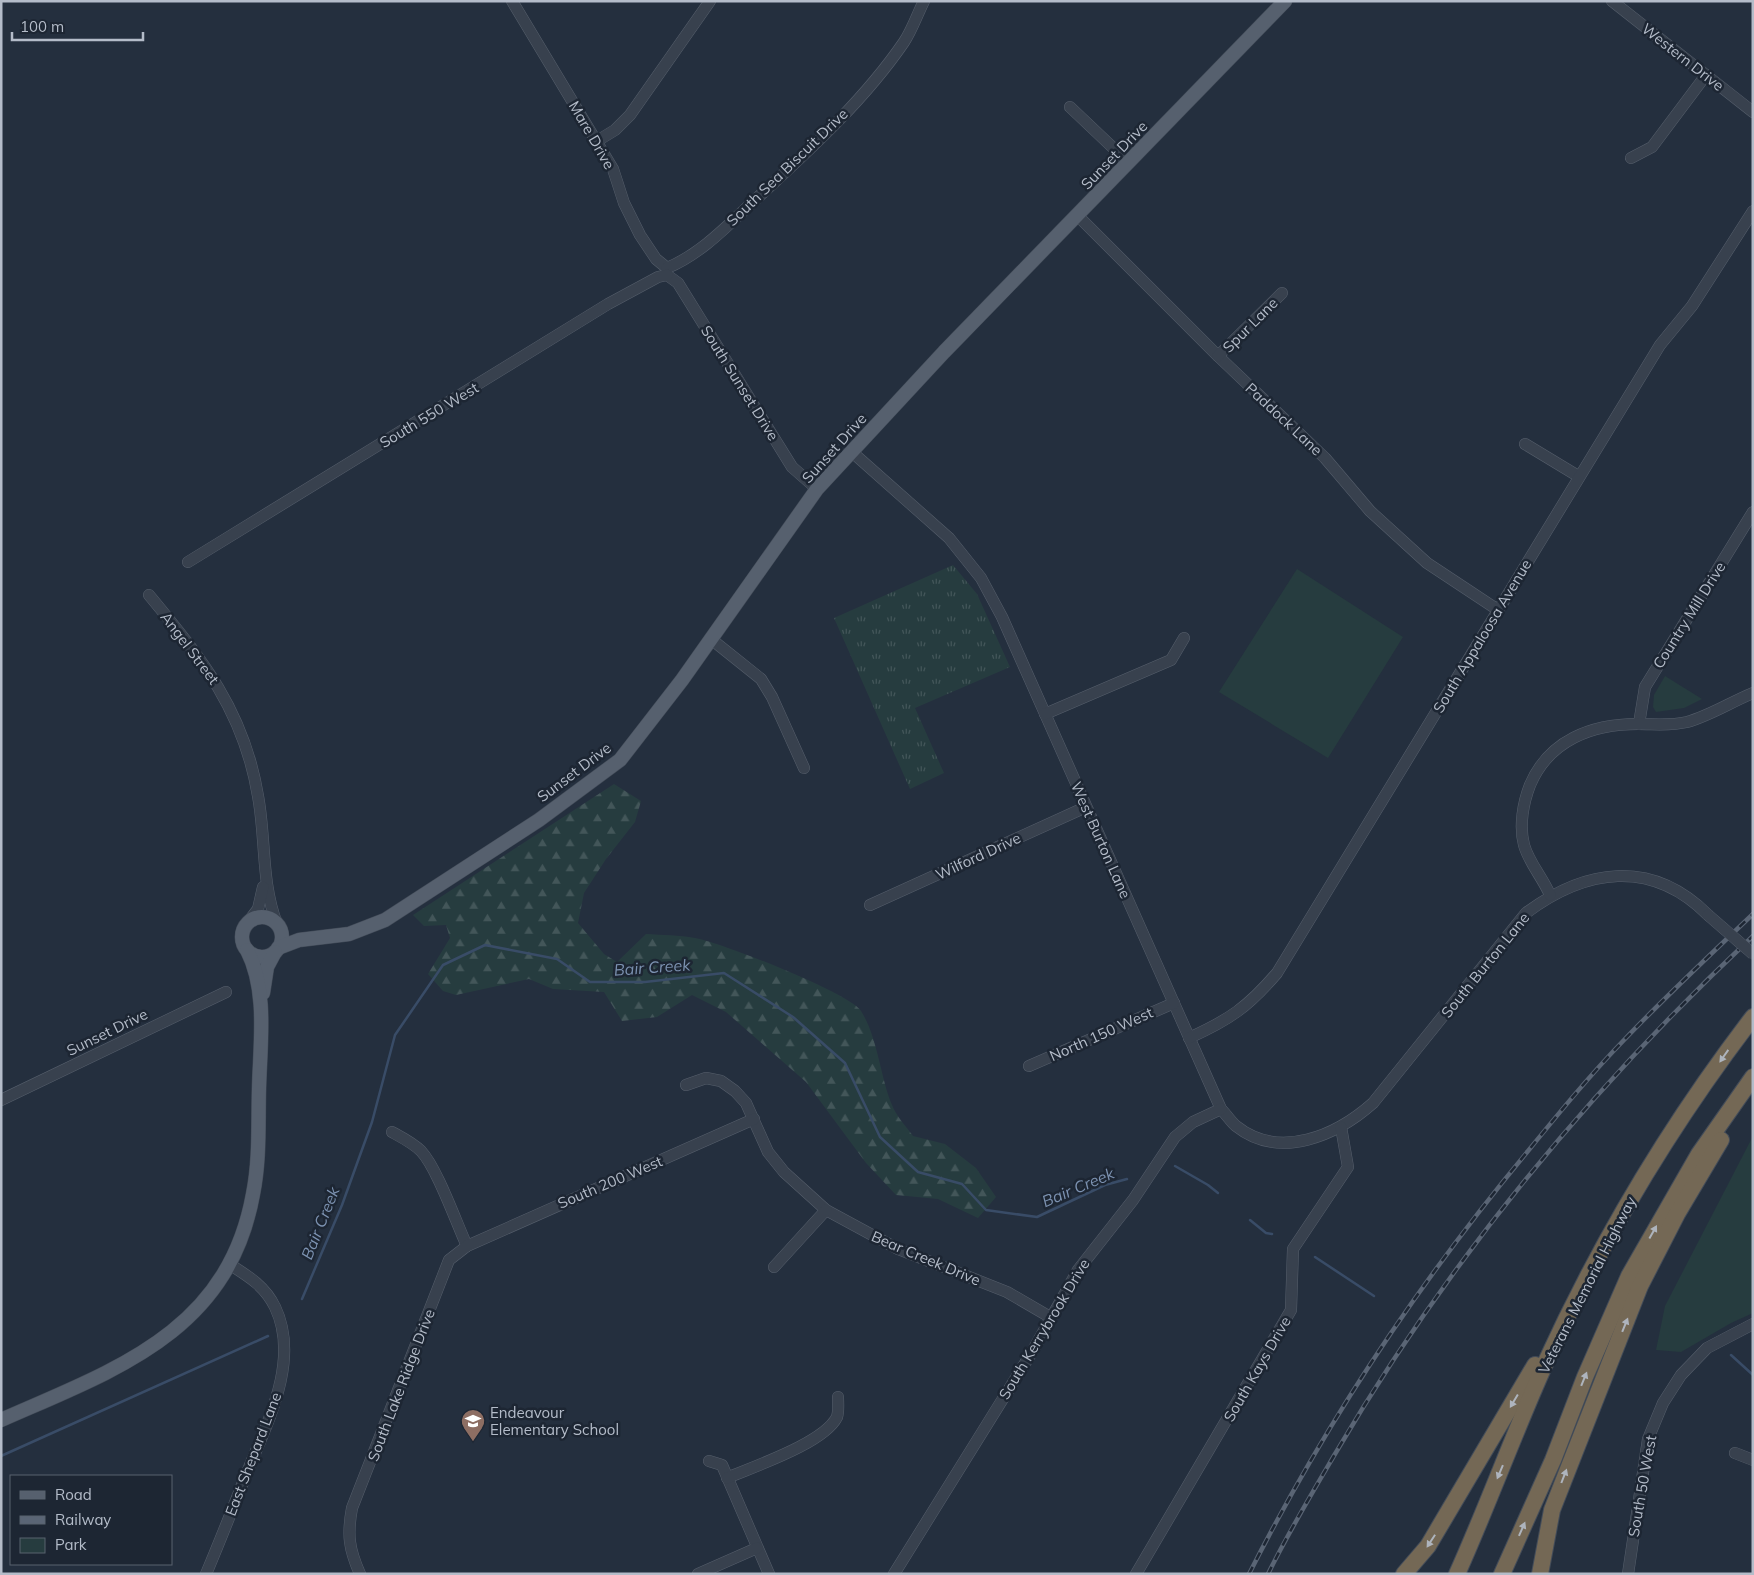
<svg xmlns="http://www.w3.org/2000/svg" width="1754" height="1575" viewBox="0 0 1754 1575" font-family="Mulish,sans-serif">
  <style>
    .grass { fill: url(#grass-tufts) }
    .forest { fill: url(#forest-firs) }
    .park { fill: #263c3f }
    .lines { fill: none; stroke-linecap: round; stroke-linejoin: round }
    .stream { stroke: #394c67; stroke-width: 2.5 }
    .minor-casing { stroke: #565f6c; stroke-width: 12 }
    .major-casing { stroke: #414a57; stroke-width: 15 }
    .highway-casing { stroke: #434c59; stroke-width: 18 }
    .minor { stroke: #38414e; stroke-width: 11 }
    .major { stroke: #56606e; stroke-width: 14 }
    .highway { stroke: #746855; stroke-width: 16 }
    .rail-casing { stroke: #5a6575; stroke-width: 4.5 }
    .rail { stroke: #1d2633; stroke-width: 2.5; stroke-dasharray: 8; stroke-linecap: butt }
    .minor-bridge-casing { stroke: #565f6c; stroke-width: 12; stroke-linecap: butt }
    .minor-bridge { stroke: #38414e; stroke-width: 11 }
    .oneway { fill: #aeb4bd }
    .labels { text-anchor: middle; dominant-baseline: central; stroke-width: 5; stroke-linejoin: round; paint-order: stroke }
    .street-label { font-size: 15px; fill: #b4bcc9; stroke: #1d2633 }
    .poi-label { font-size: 15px; fill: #b4bcc9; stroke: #1d2633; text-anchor: start }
    .water-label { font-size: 16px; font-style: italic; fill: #7c92b1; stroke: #1d2633 }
  </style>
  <defs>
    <pattern id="grass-tufts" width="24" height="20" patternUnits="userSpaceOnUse" patternTransform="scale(1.25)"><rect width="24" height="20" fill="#263c3f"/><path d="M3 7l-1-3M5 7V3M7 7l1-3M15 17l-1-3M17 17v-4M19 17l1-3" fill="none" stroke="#435659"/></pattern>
    <pattern id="forest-firs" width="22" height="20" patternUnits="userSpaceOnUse" patternTransform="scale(1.25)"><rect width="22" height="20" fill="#263c3f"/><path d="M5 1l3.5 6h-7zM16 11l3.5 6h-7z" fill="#435659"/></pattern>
  </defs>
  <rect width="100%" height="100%" fill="#242f3e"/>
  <!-- grass -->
  <path class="grass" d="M953,565L977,594L1010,667L915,708L944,773L910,789L834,618Z"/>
  <!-- forest -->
  <path class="forest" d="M614,784L641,801L635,822L606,859L584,893L578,923L604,954L617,962L646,934C662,935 679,935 695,938C720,942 850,993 861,1011C878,1038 880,1076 892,1105C896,1116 906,1126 913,1136L945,1144L976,1168L996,1197L978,1218L938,1199L896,1195L866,1163L806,1082L726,1012L692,995L657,1017L622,1021L604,992L553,989L529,979L456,995L443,991L428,974L450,938L446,925L424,926L413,915Z"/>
  <!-- park -->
  <g class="park">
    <path d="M1297,569L1403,637L1328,758L1219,692Z"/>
    <path d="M1665,676L1702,699L1684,708L1656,712L1653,707L1654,695Z"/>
    <path d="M1753,1136V1313L1731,1323L1681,1352L1656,1350L1665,1306Z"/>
  </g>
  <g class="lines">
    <!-- stream -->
    <g class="stream">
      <path d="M1175,1166L1208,1185L1218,1193"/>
      <path d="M1250,1220L1266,1233L1272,1234"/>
      <path d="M1315,1257L1374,1296"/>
      <path d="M302,1299L342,1205L372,1122L395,1035L443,965L485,945L557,959L590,982H645L724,973L793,1017L845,1063L880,1137L918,1172L962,1184L986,1210L1037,1217L1105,1185L1127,1179"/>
      <path d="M1731,1355L1753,1375"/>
      <path d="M1,1456L268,1336"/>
    </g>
    <!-- minor casing -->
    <g class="minor-casing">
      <g id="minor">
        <path d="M512,1L613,169L624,203L640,235L656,259L667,268"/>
        <path d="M1612,1L1753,112"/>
        <path d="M1070,107L1128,162"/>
        <path d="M597,141L615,130L630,115L710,1"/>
        <path d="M1631,158L1652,147L1706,75"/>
        <path d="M1078,216L1218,356L1325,458L1370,511L1427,563L1498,610"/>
        <path d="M667,268C701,254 728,225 755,200C807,152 863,102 904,42C912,30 917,15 924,1"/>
        <path d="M667,275L678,283L792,467L817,489"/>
        <path d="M1218,356L1282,293"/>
        <path d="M1525,444L1578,476"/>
        <path d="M852,452L949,538L981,578L1002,617L1221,1109C1226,1114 1231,1122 1236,1126C1280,1161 1337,1135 1373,1103L1526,913C1585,869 1651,858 1708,915"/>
        <path d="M188,562L608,304L658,277L667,275"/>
        <path d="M149,595C202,659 244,711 258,796C266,839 261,882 277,924"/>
        <path d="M711,639L761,679L772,697L804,768"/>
        <path d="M1045,714L1171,660L1184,638"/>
        <path d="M1639,724L1645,687L1753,512"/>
        <path d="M1550,895C1543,878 1529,863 1524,845C1519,826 1523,803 1530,785C1549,740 1592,724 1638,724C1655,724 1670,726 1687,722C1709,716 1731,702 1753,693"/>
        <path d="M870,905L1086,807"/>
        <path d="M248,922L258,909L263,887"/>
        <path d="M1189,1038C1229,1020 1248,1007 1277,973L1660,345L1692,306L1753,211"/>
        <path d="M1029,1066L1174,1003"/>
        <path d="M686,1085L706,1078L721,1081L735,1091L746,1103L768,1152L784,1172L826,1210L898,1249L1007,1292L1050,1317"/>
        <path d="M1,1100L226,992"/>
        <path d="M392,1132C403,1138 413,1143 421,1151C437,1168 456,1222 467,1246"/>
        <path d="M774,1267L826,1210"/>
        <path d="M1735,1453L1753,1460"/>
        <path d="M709,1461L722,1465L769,1574"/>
        <path d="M727,1478C755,1466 824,1443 837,1417C839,1411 838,1403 838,1397"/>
        <path d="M206,1574C220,1541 233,1508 246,1475C266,1425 301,1361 275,1307C265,1286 248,1276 229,1264"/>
        <path d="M360,1574C349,1549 347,1535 352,1508L449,1260L467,1246L754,1119"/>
        <path d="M698,1574L757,1548"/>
        <path d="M894,1574L1032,1352L1078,1270L1133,1200L1175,1137L1193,1122L1221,1109"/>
        <path d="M1136,1574L1291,1310L1293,1249L1348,1167L1341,1127"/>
        <path d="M1628,1574L1648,1439L1663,1403L1681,1375L1707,1348L1753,1324"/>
      </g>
    </g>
    <!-- major casing -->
    <g class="major-casing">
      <g id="major">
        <circle cx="262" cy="937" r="20"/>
        <path d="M278,948L299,940L349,934L385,920L539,820L620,760L682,680L817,489L944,352L1285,1"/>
        <path d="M263,993L267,967L275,952"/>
        <path d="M1,1420C114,1370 228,1333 253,1194C260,1159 258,1124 259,1089C260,1044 268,991 247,950"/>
      </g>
    </g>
    <!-- highway casing -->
    <g class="highway-casing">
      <g id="highway">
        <path d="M1404,1574L1428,1546L1535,1365"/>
        <path d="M1457,1574C1488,1505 1514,1433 1545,1364C1601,1241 1671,1124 1753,1017"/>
        <path d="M1502,1574L1553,1460L1585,1377L1629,1276L1699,1154L1753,1077"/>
        <path d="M1540,1574L1552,1510L1640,1286L1677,1214L1721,1140"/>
      </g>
    </g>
    <!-- minor -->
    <use href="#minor" class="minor"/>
    <!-- major -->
    <use href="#major" class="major"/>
    <!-- highway -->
    <use href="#highway" class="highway"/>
    <!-- rail casing -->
    <g class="rail-casing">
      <g id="rail">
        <path d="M1249,1574C1326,1422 1419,1282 1528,1151C1559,1113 1590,1075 1624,1040C1665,997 1710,955 1753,914"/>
        <path d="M1268,1574C1288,1533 1312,1493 1335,1454C1448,1261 1590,1089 1753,936"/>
      </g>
    </g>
    <!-- rail -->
    <use href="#rail" class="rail"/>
    <!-- minor-bridge casing -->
    <g class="minor-bridge-casing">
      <path id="minor-bridge" d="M1708,915L1753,954"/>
    </g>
    <!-- minor-bridge -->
    <use href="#minor-bridge" class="minor-bridge"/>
  </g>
  <!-- one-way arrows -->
  <defs><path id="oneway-solid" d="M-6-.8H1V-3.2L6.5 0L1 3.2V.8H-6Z" transform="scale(1.25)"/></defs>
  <g class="oneway">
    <use href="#oneway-solid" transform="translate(1724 1056) rotate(125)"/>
    <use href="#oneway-solid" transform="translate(1653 1232) rotate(-61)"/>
    <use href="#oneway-solid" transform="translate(1625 1325) rotate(-68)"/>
    <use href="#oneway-solid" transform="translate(1584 1379) rotate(-68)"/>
    <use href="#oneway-solid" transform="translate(1514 1401) rotate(121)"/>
    <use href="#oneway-solid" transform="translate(1500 1472) rotate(113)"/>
    <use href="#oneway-solid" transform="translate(1564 1476) rotate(-69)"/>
    <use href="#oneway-solid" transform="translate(1522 1529) rotate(-66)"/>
    <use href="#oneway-solid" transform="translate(1431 1541) rotate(123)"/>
  </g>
  <!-- icons -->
  <defs>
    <g id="school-pin" transform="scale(1.25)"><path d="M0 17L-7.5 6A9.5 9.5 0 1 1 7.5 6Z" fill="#8d6e63" stroke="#1d2633"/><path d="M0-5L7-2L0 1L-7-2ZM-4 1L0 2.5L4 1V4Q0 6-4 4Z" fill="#fff"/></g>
  </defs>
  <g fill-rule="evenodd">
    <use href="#school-pin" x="473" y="1421"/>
  </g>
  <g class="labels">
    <!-- street labels -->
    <g class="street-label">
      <text transform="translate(1683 57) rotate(38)">Western Drive</text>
      <text transform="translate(592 135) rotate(60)">Mare Drive</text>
      <text transform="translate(1114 155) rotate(-46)">Sunset Drive</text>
      <text transform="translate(787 167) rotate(-44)">South Sea Biscuit Drive</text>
      <text transform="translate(1250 325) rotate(-45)">Spur Lane</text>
      <text transform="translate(740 383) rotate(58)">South Sunset Drive</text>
      <text transform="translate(429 415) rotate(-31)">South 550 West</text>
      <text transform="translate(1284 419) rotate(43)">Paddock Lane</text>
      <text transform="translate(834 448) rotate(-48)">Sunset Drive</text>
      <text transform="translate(1689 615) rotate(-58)">Country Mill Drive</text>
      <text transform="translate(1482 636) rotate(-59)">South Appaloosa Avenue</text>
      <text transform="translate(190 648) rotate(53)">Angel Street</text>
      <text transform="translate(574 772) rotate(-37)">Sunset Drive</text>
      <text transform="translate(1101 840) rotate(66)">West Burton Lane</text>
      <text transform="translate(978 856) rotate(-25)">Wilford Drive</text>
      <text transform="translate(1485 965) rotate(-51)">South Burton Lane</text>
      <text transform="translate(107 1032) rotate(-26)">Sunset Drive</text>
      <text transform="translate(1101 1034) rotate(-24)">North 150 West</text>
      <text transform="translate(610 1182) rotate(-23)">South 200 West</text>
      <text transform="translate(926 1258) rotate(23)">Bear Creek Drive</text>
      <text transform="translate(1587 1285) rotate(-63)">Veterans Memorial Highway</text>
      <text transform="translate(1044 1329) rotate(-59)">South Kerrybrook Drive</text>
      <text transform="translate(1257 1369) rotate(-60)">South Kays Drive</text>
      <text transform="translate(401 1385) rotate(-69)">South Lake Ridge Drive</text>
      <text transform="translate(253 1454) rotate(-69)">East Shepard Lane</text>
      <text transform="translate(1642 1486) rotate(-80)">South 50 West</text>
    </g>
    <!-- poi labels -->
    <g class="poi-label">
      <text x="490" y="1412">Endeavour<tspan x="490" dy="17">Elementary School</tspan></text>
    </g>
    <!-- water labels -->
    <g class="water-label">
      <text transform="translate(652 967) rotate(-4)">Bair Creek</text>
      <text transform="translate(1078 1187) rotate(-23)">Bair Creek</text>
      <text transform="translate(320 1223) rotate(-68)">Bair Creek</text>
    </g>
  </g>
  <!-- border -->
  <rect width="1754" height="1575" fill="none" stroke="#b4bcc9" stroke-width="5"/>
  <!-- legend -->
  <rect x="10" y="1475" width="162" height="90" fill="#1d2633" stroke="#59626f"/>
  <rect x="20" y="1491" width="25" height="8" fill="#56606e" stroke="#59626f"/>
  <text x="55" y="1500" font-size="15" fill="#b4bcc9">Road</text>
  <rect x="20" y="1516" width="25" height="8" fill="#5a6575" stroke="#59626f"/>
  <text x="55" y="1525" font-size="15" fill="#b4bcc9">Railway</text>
  <rect x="20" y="1538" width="25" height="15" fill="#263c3f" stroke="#59626f"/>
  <text x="55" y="1550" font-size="15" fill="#b4bcc9">Park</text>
  <!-- scale -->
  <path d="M12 32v8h131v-8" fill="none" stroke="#b4bcc9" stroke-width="2.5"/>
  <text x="20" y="32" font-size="15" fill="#b4bcc9" stroke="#1d2633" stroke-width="4" paint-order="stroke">100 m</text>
</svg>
